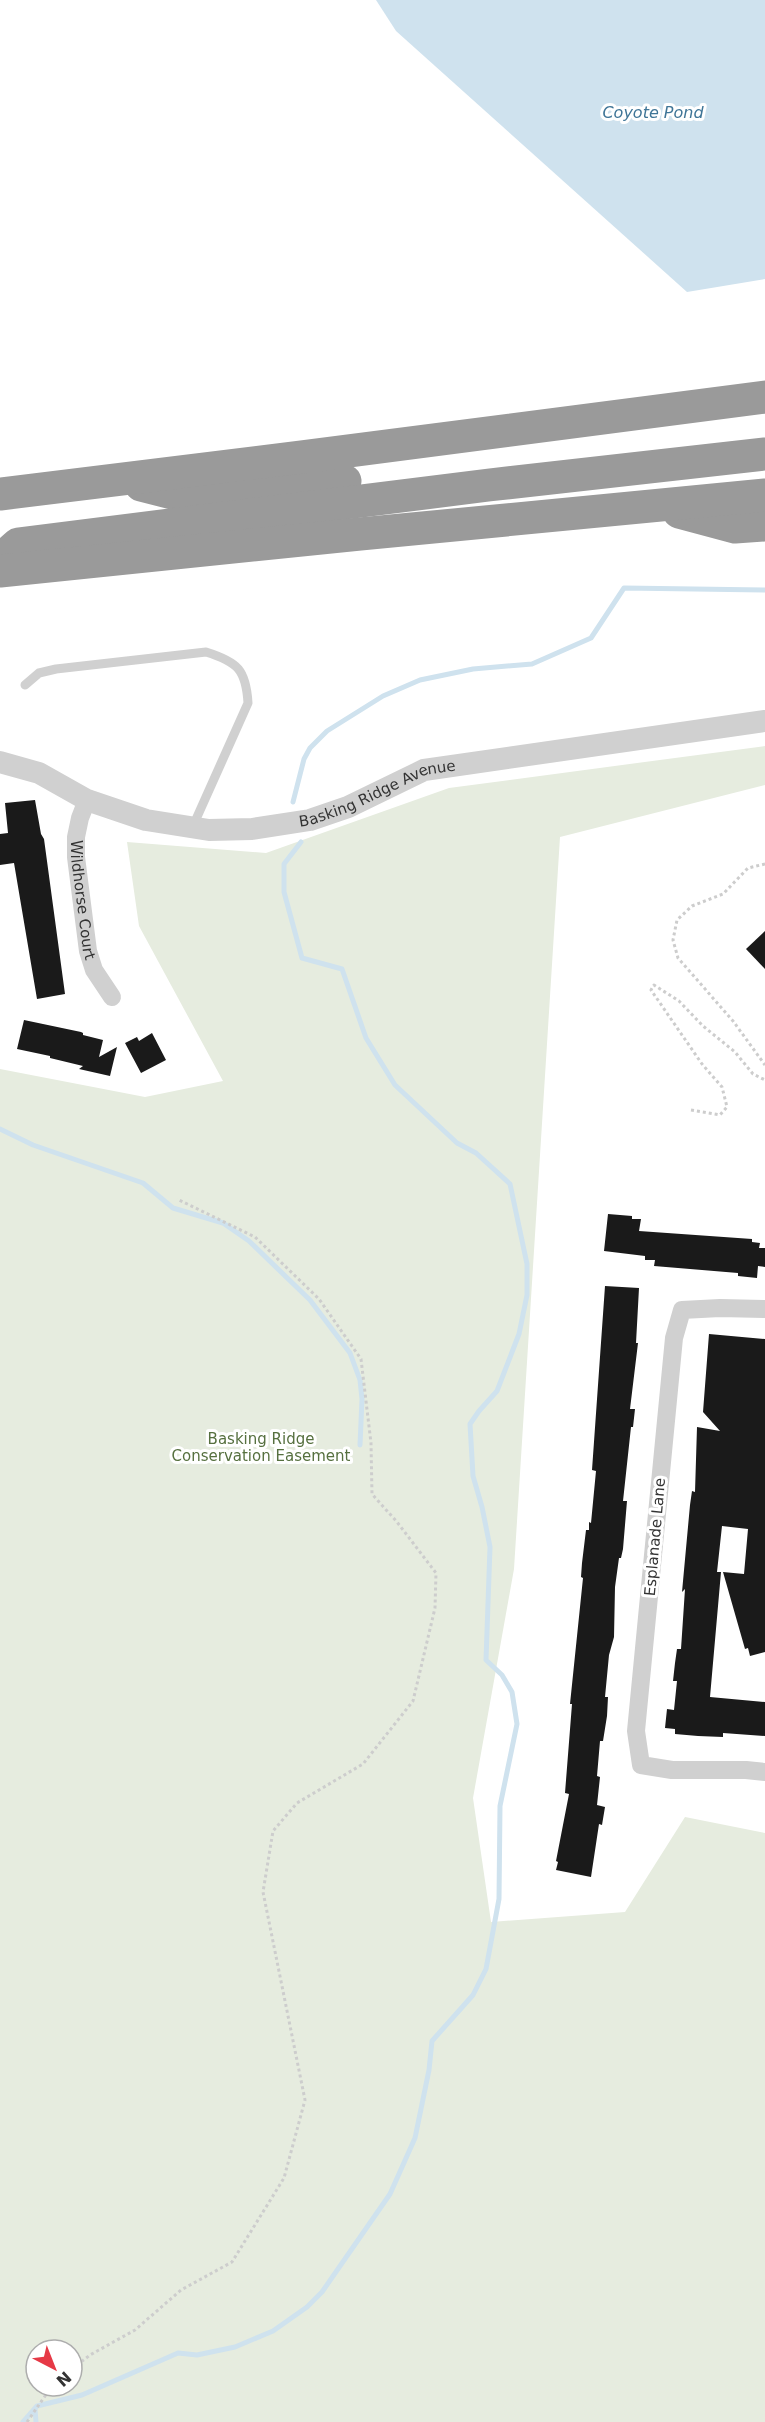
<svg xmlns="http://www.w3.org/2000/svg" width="765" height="2422" viewBox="0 0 765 2422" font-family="'DejaVu Sans',sans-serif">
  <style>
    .green { fill: #e6ecdf; fill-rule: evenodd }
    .water { fill: #cfe2ee }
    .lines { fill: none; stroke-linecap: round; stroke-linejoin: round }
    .stream { stroke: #cfe2ee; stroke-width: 5 }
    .building { fill: #1a1a1a }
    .path { stroke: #cdcdcd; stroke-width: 3; stroke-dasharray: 3 3; stroke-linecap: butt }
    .service { stroke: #d0d0d0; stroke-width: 9 }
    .minor { stroke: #d0d0d0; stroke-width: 18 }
    .tertiary { stroke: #d0d0d0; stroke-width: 22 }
    .motorway { stroke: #9a9a9a; stroke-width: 33 }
    .labels { text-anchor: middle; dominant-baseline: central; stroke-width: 6; stroke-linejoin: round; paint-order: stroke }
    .street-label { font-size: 15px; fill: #333; stroke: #fff }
    .park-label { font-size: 15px; fill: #56703f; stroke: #fff }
    .water-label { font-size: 16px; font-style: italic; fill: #3f7597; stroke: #fff }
  </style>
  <rect width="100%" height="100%" fill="#fff"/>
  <!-- green -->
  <path class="green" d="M765,746V785L560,837L514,1569L473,1798L491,1922L625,1912L685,1817L765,1833V2422H0V1069L145,1097L223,1081L139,926L127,842L266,853L449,788ZM36,2350H72V2386H36Z"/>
  <!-- water -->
  <path class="water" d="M376,0H765V279L687,292L396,31Z"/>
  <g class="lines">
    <!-- stream -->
    <g class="stream">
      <path d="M293,802L304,759L310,748L327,731L383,696L420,680L473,669L532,664L591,638L624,588L765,590"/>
      <path d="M0,1129L33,1145L143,1183L173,1208L223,1223L249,1241L310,1300L350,1353L360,1380L362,1399L360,1445"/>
      <path d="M35,2409L36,2422"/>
      <path d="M23,2422L37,2406L82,2395L178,2353L197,2355L235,2347L273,2331L307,2307L322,2292L390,2194L415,2138L429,2070L432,2041L473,1995L486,1969L499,1899L500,1806L517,1724L512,1692L502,1675L486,1660L490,1547L482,1507L473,1476L470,1424L479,1411L497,1391L519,1334L527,1295V1264L510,1184L476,1153L457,1143L395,1085L366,1038L342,969L302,958L284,892V864L301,842"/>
    </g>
  </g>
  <!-- building -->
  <g class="building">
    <path d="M35,800L41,834L44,839L65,994L37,999L14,863L0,865V834L8,833L5,803Z"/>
    <path d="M765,931V969L746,949Z"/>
    <path d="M24,1020L81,1032L83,1033V1035L103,1040L99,1057L117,1047L110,1076L79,1069L83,1066L50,1058V1056L17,1049Z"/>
    <path d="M152,1033L166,1060L141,1073L125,1043L137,1037L139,1041Z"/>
    <path d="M608,1214L632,1216V1219H641L639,1231L752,1239V1242L760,1243L759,1248H765V1267L758,1266L757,1278L738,1276V1273L654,1266L655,1260H645V1256L604,1251Z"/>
    <path d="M605,1286L639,1288L636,1343H638L630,1409H635L633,1427H631L623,1501H627L623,1549L621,1558H619L615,1587L614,1637L609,1655L605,1697H608L607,1716L603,1741H600L597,1776L600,1777L597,1805L605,1807L602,1825L599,1824L591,1877L556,1870L558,1862L556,1861L569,1794L565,1793L572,1704H570L583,1578L581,1577L582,1563L586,1530H589V1522L591,1523L596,1471L592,1470Z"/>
    <path d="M709,1334L765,1339V1652L750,1656L748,1648L745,1649L723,1572L744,1574L748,1529L722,1526L717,1572H721L710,1697L765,1702V1736L723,1733V1737L698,1736L675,1734V1729L665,1728L667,1709L674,1710L677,1681H673L675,1663L677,1649H681L685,1589L682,1592L690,1505L692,1491L695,1492L697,1427L720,1431L703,1412Z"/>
  </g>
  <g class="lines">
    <!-- path -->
    <g class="path">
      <path d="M765,864L748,868L723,894L692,906L677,920L673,940L678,958L733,1021L765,1065"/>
      <path d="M691,1110L720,1115L727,1107L722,1087L702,1064L651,990L654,985L679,1001L703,1026L735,1052L753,1074L765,1080"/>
      <path d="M72,2369L90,2355L135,2330L181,2290L232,2262L284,2178L305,2100L263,1892L273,1831L297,1803L363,1764L413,1701L435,1608L436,1573L397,1522L372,1494L371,1443L361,1359L319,1299L255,1237L177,1199"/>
      <path d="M27,2422L52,2386"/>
    </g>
    <!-- service -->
    <path class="service" d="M25,685L39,673L56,669L206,652C238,662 246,670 248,703L193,826"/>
    <!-- minor -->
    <g class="minor">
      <path id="s1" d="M87,800L80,818L76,837V857L88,951L94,970L112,997"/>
      <path d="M765,1309L720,1308L682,1310L674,1338L636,1731L641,1765L672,1770H746L765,1772"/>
    </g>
    <!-- tertiary -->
    <path class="tertiary" id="s2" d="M0,762L39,773L87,800L146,820L209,830L252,829L310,820L348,807L424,770L765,721"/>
    <!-- motorway -->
    <g class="motorway">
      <path d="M141,485L188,497L345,481"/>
      <path d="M0,494L302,457L765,397"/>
      <path d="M679,512L735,527L765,525"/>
      <path d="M0,560L18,544L489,485L765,454"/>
      <path d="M0,571L360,534L765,495"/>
    </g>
  </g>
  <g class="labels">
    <!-- street labels -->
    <g class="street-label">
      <text stroke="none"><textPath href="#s2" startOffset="396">Basking Ridge Avenue</textPath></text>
      <text stroke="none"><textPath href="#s1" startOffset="102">Wildhorse Court</textPath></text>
      <text transform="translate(655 1537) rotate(-85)">Esplanade Lane</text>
    </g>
    <!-- park labels -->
    <g class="park-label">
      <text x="261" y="1439">Basking Ridge<tspan x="261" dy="17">Conservation Easement</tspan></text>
    </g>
    <!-- water labels -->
    <g class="water-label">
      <text x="653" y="112">Coyote Pond</text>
    </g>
  </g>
  <!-- north arrow -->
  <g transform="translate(54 2368) rotate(138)"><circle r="28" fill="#ffffff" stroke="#adadad" stroke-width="1.5"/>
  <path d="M0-4.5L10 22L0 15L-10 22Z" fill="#e63946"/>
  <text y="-9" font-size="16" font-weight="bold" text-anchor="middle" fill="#333333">N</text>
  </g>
</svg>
